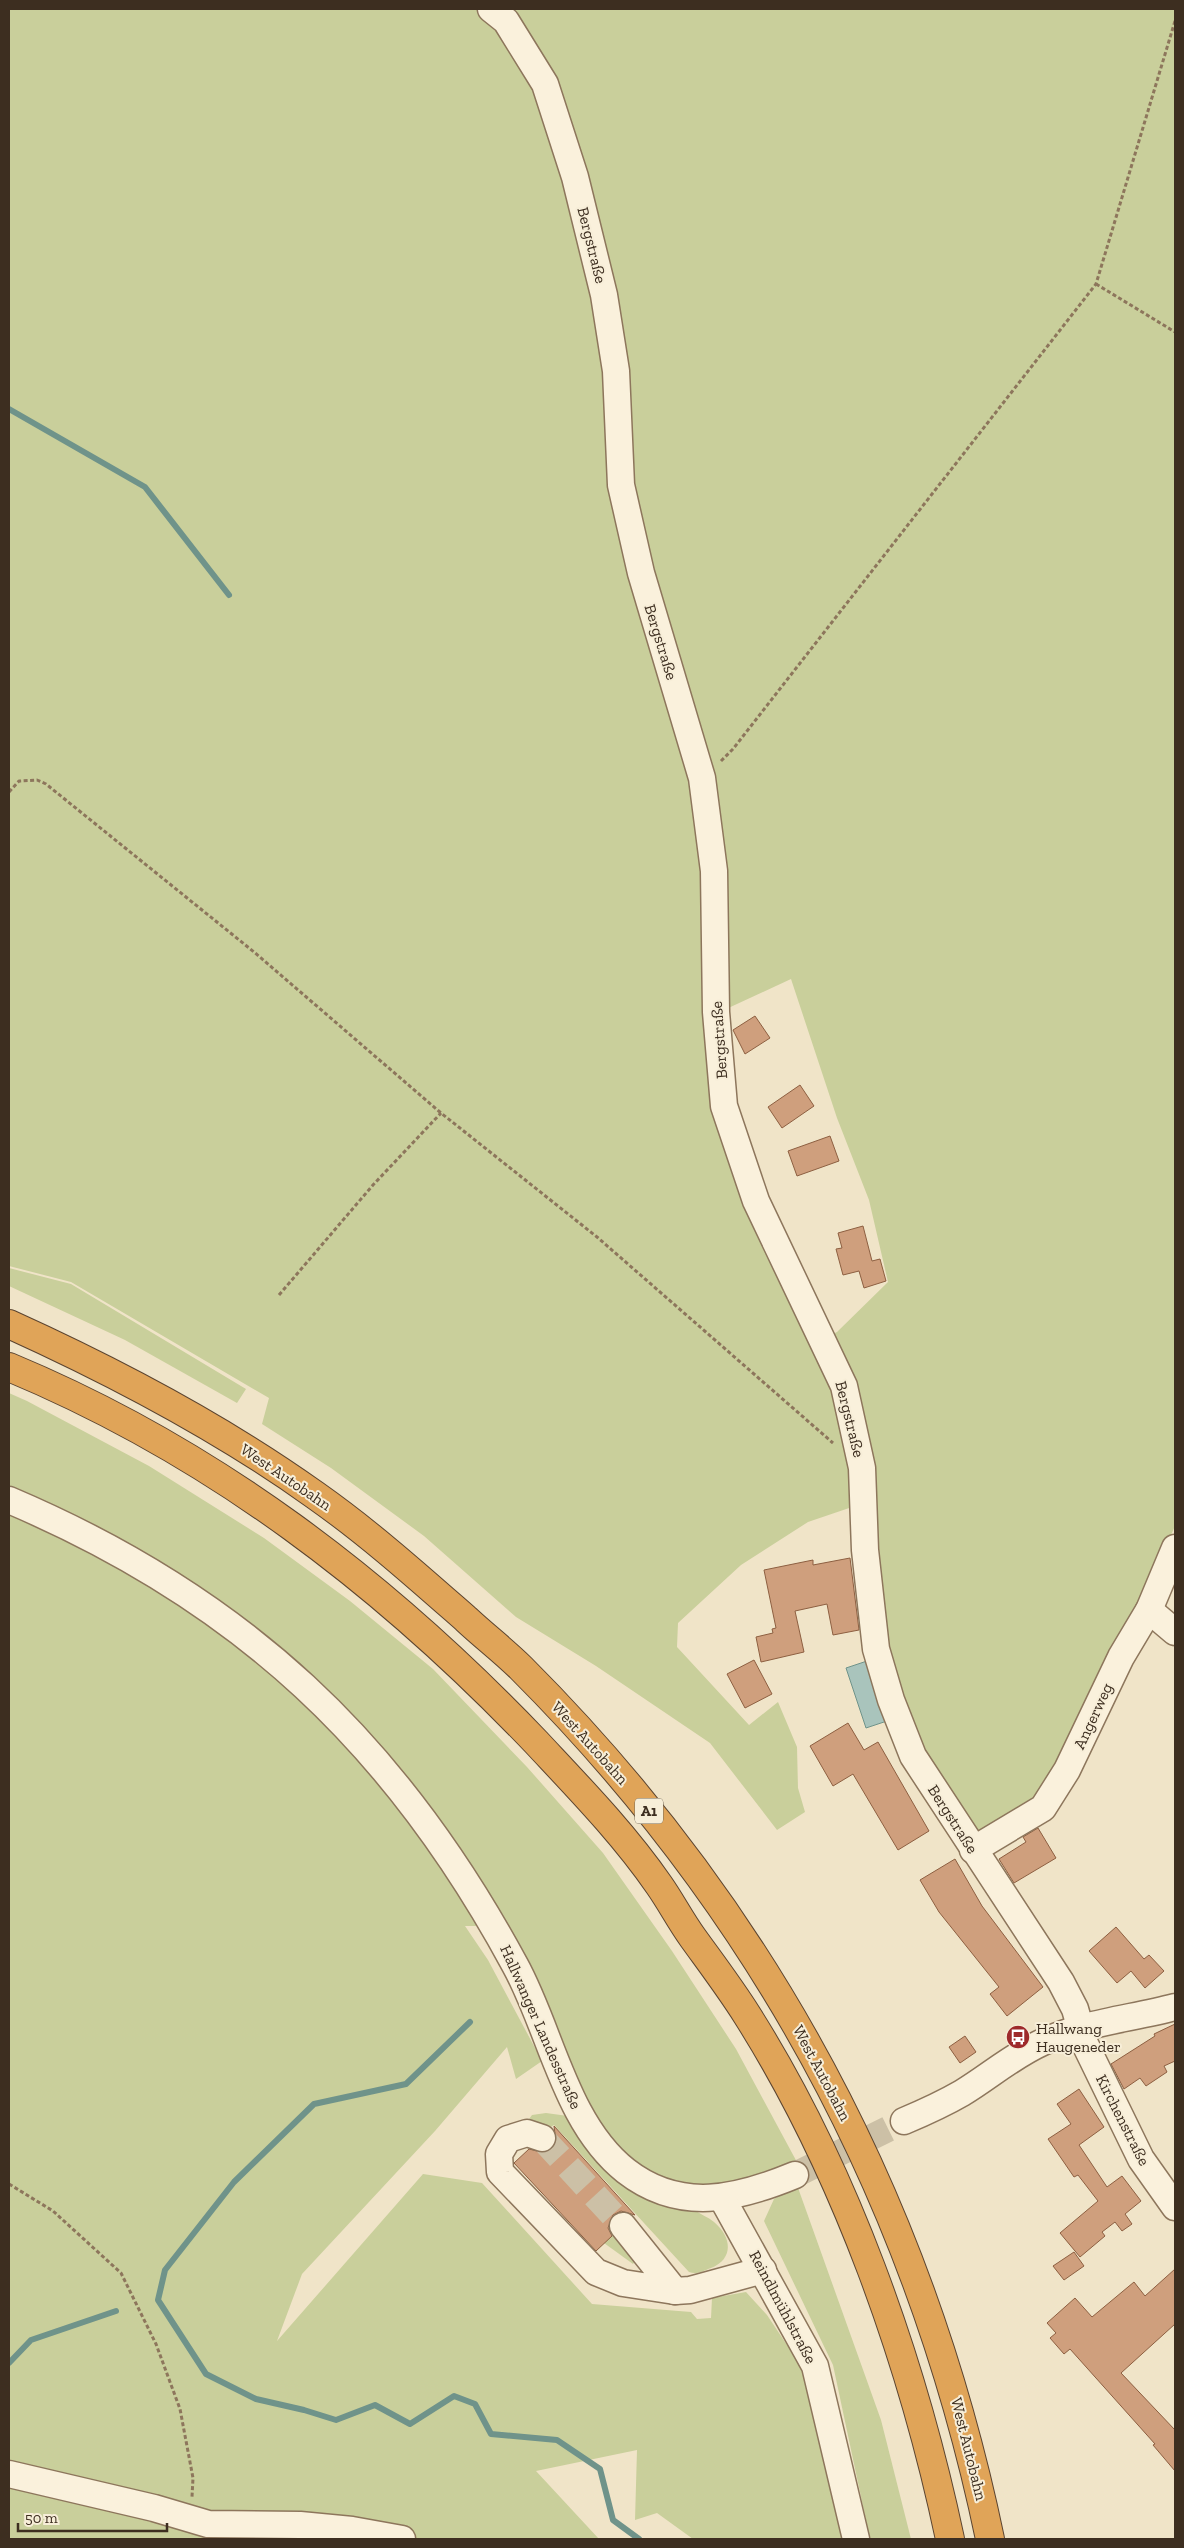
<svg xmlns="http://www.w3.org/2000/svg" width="1184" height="2548" viewBox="0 0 1184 2548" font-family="'Zilla Slab',serif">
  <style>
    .green { fill: #c9cf9b }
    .water { fill: #a9c4bc; stroke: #6f938a }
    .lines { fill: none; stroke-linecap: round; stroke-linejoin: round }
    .stream { stroke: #6f938a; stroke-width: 6 }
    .building { fill: #cf9f7d; stroke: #8d5f41 }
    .minor-tunnel { stroke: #ccc0a6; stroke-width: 26; stroke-dasharray: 26 13; stroke-linecap: butt }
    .minor-casing { stroke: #8d765c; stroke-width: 29 }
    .highway-casing { stroke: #5b4430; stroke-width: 30 }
    .path { stroke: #8d765c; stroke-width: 3; stroke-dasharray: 4 2.5; stroke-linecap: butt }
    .minor { stroke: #faf1dc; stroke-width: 26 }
    .highway { stroke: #e0a458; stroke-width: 28 }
    .labels { text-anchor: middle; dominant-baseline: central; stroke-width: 4; stroke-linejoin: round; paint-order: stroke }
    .shield { fill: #f7eed8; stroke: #756857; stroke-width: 1 }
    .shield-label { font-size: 15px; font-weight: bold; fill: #3d2e20 }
    .street-label { font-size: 16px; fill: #3d2e20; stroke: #f7eed8 }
    .poi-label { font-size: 16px; fill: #3d2e20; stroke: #f7eed8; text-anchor: start }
  </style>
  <rect width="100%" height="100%" fill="#f0e4c8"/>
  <!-- green -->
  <g class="green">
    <path d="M9,9H477L512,48L532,83L586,258L701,811L707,1045L832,1379L858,1505L808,1522L741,1565L678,1623L677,1647L749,1725L778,1702L797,1747L798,1788L805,1812L777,1830L710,1743L596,1666L516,1617L424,1536L331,1468L262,1424L269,1398L71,1282L9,1266Z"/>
    <path d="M503,9H1175V1526L1145,1594L1047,1792L1008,1825L973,1833L919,1744L891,1665L831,1335L837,1332L888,1282L869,1200L837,1118L791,979L724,1010L721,860L633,506L614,303Z"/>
    <path d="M9,1268L71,1284L246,1389L237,1403L125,1340L9,1286Z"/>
    <path d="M9,1393L27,1401L149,1466L264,1538L350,1601L433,1669L527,1767L603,1853L672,1951L736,2049L798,2164L758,2178L696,2189L640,2170L615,2148L481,1926H465L488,1960L542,2061L516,2079L507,2047L435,2131L302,2274L277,2341L423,2174L482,2183L592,2304L691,2312L697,2319L711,2318L712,2298L746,2292L767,2315L803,2369L845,2539H693L657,2513L635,2520L637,2450L536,2471L599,2539H9Z"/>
    <path d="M546,2113L568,2116L694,2210C700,2214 708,2217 714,2222C732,2237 734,2259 711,2268C703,2271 697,2275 689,2272L554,2125L544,2131L527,2122L532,2115Z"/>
    <path d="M797,2185L881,2420L911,2539H870L833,2365L764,2221L774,2199Z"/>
    <path d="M613,2235L635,2261L633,2264L604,2243Z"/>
  </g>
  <!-- water -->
  <path class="water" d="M867,1661L887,1721L866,1728L846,1668Z"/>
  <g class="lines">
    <!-- stream -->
    <g class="stream">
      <path d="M9,409L145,487L229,595"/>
      <path d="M470,2022L406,2084L314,2104L234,2182L165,2270L158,2300L206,2374L256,2399L304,2410L336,2420L375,2405L410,2424L454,2396L475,2404L491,2434L557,2440L600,2469L613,2520L639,2539"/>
      <path d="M9,2363L31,2340L116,2311"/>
    </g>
  </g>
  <!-- building -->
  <g class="building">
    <path d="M755,1016L770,1038L745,1054L733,1030Z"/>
    <path d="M800,1085L814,1106L782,1128L768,1107Z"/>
    <path d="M830,1136L839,1161L797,1176L788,1151Z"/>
    <path d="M863,1226L872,1261L880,1259L886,1281L864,1288L859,1271L843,1275L836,1249L842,1248L838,1233Z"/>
    <path d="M850,1558L859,1630L833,1635L827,1604L795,1611L804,1652L761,1662L756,1637L773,1633L772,1629L776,1628L764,1570L813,1560V1565Z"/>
    <path d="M754,1660L772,1694L745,1708L727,1674Z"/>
    <path d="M848,1723L864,1750L878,1742L929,1831L898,1850L853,1774L833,1786L810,1746Z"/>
    <path d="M1038,1828L1056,1858L1014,1883L999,1859L1026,1842L1023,1837Z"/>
    <path d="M955,1859L982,1906L1043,1987L1007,2016L990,1994L999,1987L939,1912L920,1880Z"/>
    <path d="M1116,1927L1144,1959L1149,1955L1164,1971L1145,1988L1131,1971L1117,1983L1089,1951Z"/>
    <path d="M1175,2024V2061L1164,2066L1167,2072L1146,2086L1140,2078L1124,2089L1111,2064L1155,2036L1154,2034Z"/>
    <path d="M965,2036L976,2052L960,2063L949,2047Z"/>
    <path d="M1079,2089L1104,2127L1079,2145L1107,2187L1122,2176L1141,2201L1125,2214L1132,2224L1122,2231L1115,2222L1102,2232L1105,2236L1080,2257L1060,2233L1098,2201L1078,2175L1074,2177L1048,2139L1071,2124L1057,2104Z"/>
    <path d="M554,2126L635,2215L621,2211L613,2215L608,2228L612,2236L596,2251L514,2163L529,2149L545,2153L552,2149L556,2142Z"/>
    <path d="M1074,2252L1084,2266L1064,2280L1053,2266Z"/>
    <path d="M1175,2269V2324L1121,2373L1175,2430V2471L1153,2445L1155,2444L1070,2349L1064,2354L1050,2338L1056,2333L1047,2323L1075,2298L1092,2317L1134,2282L1145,2296Z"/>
  </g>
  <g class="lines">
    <!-- minor-tunnel -->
    <g class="minor-tunnel">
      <path d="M542,2138L623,2226"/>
      <path d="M795,2175L904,2121"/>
    </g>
    <!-- minor casing -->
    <g class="minor-casing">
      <g id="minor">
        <path d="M491,9L506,21L545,84L575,177L604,295L616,371L621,485L641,573L702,778L714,871L716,1012L724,1106L756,1201L844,1386L862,1468L865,1550L876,1649L891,1700L913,1756L1061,1982L1075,2009L1085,2044L1141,2159L1175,2207"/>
        <path d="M9,1500C242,1599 395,1743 515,1965C551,2030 565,2123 626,2171C680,2213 737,2199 795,2175"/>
        <path d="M1149,1610L1175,1632"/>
        <path d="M973,1850L1043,1808L1067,1770L1121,1657L1149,1610L1175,1548"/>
        <path d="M904,2121C923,2113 943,2104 962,2093C990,2076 1012,2056 1043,2042C1086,2022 1130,2019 1175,2007"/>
        <path d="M542,2138L527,2133L508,2139L499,2154L500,2172L596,2272L623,2283L675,2291L623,2226"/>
        <path d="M722,2198L815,2366L856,2539"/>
        <path d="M675,2291L690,2290L763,2270"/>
        <path d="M9,2474L154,2508L208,2524L300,2525L352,2530L402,2539"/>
      </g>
    </g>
    <!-- highway casing -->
    <g class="highway-casing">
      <g id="highway">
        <path d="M9,1324C115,1372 220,1427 315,1495C369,1533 417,1576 466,1619C484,1636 504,1651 521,1668C764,1911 920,2203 990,2539"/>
        <path d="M9,1367C213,1452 384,1583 536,1742C578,1787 623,1833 659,1885C671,1902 680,1920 693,1938C711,1963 730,1988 747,2015C845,2170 912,2360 950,2539"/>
      </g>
    </g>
    <!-- path -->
    <g class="path">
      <path d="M1096,284L1175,332"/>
      <path d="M721,761L733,749L1096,284L1175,21"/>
      <path d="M9,792L19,781L37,780L46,784L254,952L441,1113L597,1237L833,1443"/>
      <path d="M279,1295L373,1185L441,1113"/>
      <path d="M9,2184L53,2211L121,2273L156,2344L180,2409L193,2478L192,2497"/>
    </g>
    <!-- minor -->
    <use href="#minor" class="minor"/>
    <!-- highway -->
    <use href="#highway" class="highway"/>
  </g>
  <!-- icons -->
  <defs>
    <g id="bus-disc" transform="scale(1.25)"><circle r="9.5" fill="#9e2a2b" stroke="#f7eed8"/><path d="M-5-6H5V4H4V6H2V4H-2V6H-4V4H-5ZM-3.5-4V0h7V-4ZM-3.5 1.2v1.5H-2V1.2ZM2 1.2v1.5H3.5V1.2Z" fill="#fff"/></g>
  </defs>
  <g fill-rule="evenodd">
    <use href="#bus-disc" x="1018" y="2037"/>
  </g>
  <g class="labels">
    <!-- shield labels -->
    <rect class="shield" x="635" y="1798.5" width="28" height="25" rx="4"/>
    <g class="shield-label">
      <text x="649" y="1811">A1</text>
    </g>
    <!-- street labels -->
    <g class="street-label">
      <text transform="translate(592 245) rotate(76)">Bergstraße</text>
      <text transform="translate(661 642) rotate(73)">Bergstraße</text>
      <text transform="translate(719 1040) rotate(-94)">Bergstraße</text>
      <text transform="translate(850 1419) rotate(76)">Bergstraße</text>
      <text transform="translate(286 1477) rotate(34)">West Autobahn</text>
      <text transform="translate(1093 1716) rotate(-65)">Angerweg</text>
      <text transform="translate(590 1743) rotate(48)">West Autobahn</text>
      <text transform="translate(953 1819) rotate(57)">Bergstraße</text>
      <text transform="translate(541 2027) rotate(66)">Hallwanger Landesstraße</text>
      <text transform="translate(822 2073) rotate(62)">West Autobahn</text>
      <text transform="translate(1123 2120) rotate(63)">Kirchenstraße</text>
      <text transform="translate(783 2307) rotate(62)">Reindlmühlstraße</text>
      <text transform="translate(969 2449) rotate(76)">West Autobahn</text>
    </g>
    <!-- poi labels -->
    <g class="poi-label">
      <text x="1036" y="2028">Hallwang<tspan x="1036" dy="18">Haugeneder</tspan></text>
    </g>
  </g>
  <!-- border -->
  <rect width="1184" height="2548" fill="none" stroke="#3d2e20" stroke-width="20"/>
  <!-- scale -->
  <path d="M18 2523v8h149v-8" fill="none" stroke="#3d2e20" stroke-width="2.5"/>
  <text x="25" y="2523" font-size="15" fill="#3d2e20" stroke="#f7eed8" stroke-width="4" paint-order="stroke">50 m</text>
</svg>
